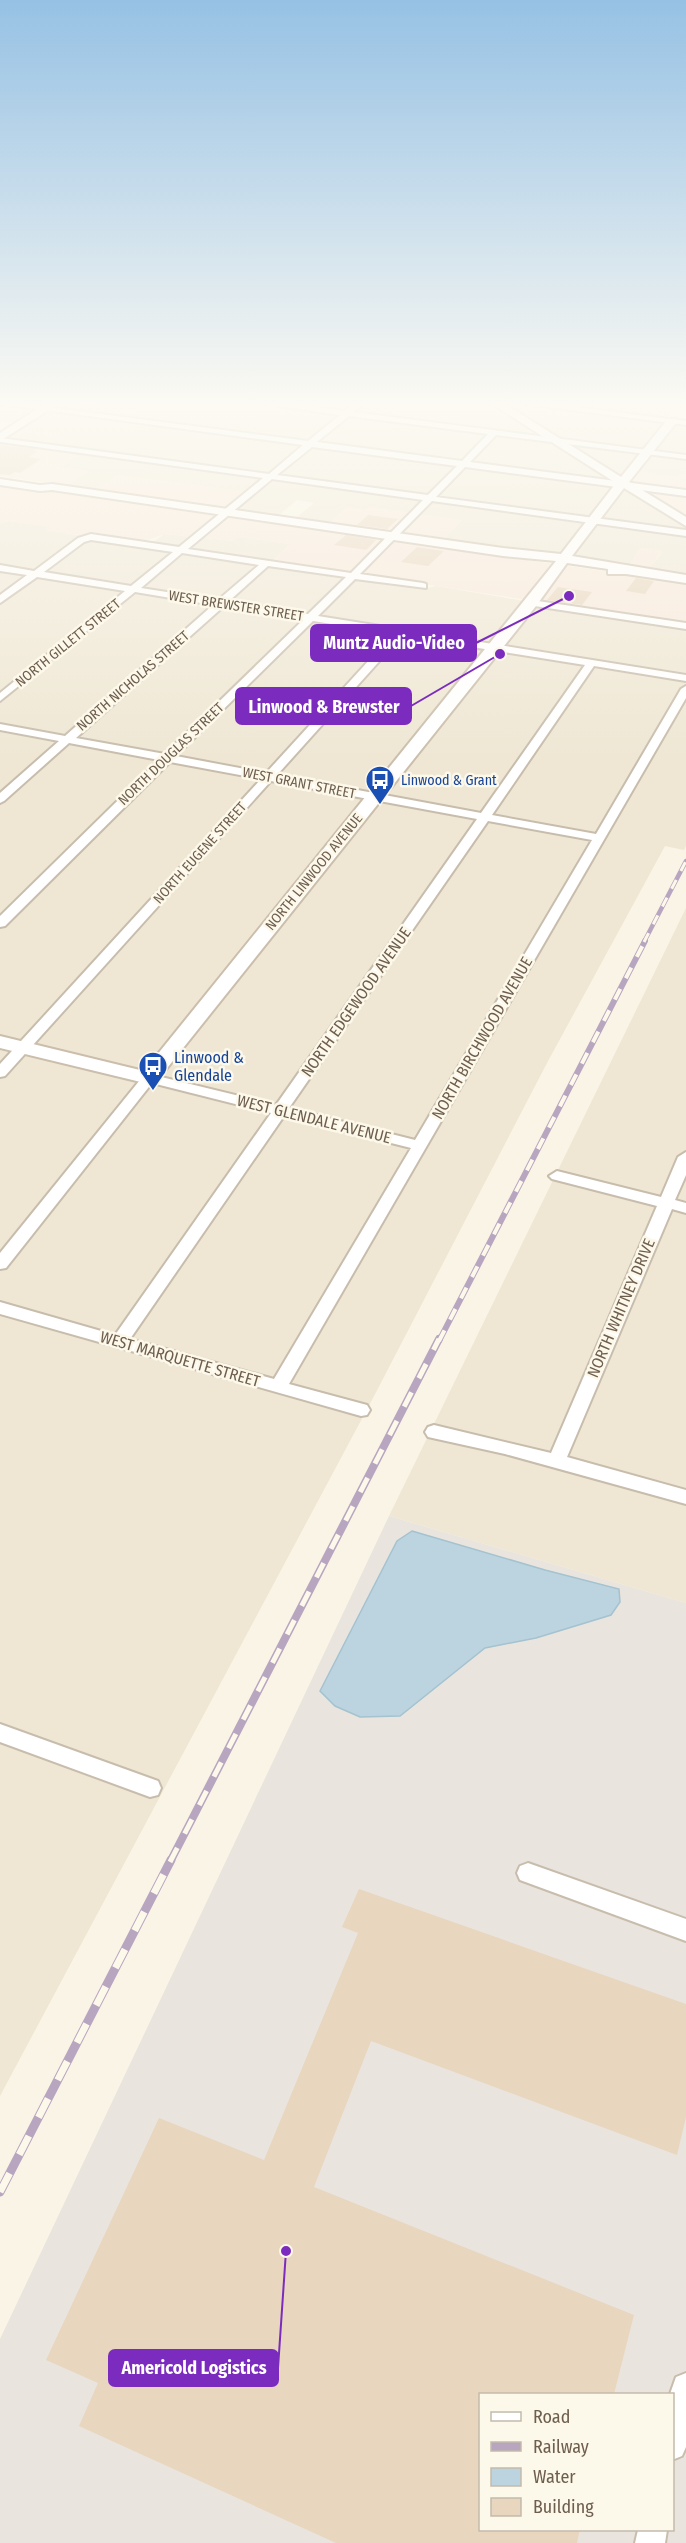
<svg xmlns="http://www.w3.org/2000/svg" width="686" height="2543" viewBox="0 0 686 2543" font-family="'Fira Sans Condensed',sans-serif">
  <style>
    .residential { fill: #efe7d4 }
    .commercial { fill: #f8e8da }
    .industrial { fill: #e9e5de; fill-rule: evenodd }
    .water { fill: #bcd4df; stroke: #a4c2d0; stroke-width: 1.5 }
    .building { fill: #e8d6be }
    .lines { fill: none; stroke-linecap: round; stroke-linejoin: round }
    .street-casing { stroke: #c8bdad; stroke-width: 4 }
    .secondary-casing { stroke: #cbbeac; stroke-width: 4 }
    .street { fill: #fff; fill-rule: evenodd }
    .secondary { fill: #fff; fill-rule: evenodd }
    .rail-far3-casing { stroke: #b8a5c0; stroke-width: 4.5 }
    .rail-far2-casing { stroke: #b8a5c0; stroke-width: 6 }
    .rail-far1-casing { stroke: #b8a5c0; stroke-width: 8 }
    .rail-casing { stroke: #b8a5c0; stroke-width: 9 }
    .rail-far3 { stroke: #fcf8ea; stroke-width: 3; stroke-dasharray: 10; stroke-linecap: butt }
    .rail-far2 { stroke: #fcf8ea; stroke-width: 4; stroke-dasharray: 12; stroke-linecap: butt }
    .rail-far1 { stroke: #fcf8ea; stroke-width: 5; stroke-dasharray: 16; stroke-linecap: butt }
    .rail { stroke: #fcf8ea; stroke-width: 7; stroke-dasharray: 21; stroke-linecap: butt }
    .labels { text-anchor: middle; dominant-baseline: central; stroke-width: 5; stroke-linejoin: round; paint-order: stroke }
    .far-street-label { font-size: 14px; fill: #6e5e4e; stroke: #fcf8ea }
    .far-transit-label { font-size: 14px; fill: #164399; stroke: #fcf8ea; text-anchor: start }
    .street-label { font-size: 16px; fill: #6e5e4e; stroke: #fcf8ea }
    .transit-label { font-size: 16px; fill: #164399; stroke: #fcf8ea; text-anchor: start }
    .leader { fill: none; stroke: #7b2cbf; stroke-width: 2 }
    .callout-dot { fill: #7b2cbf; stroke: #fcf8ea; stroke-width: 2 }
    .callout { fill: #7b2cbf; stroke: #7b2cbf; stroke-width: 2 }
    .callout-label { font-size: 18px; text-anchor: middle; font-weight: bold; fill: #fff }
  </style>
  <rect width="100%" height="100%" fill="#f9f4e5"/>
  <!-- residential -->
  <g class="residential">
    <path d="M60,404H489L609,478L613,487L562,553L555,555L444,539L461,520L369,507L365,510L347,507L330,522L297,517L314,503L297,500L279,515L245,510L241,509L242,506L256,494L118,475L98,489L68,485L87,472L60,467L85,450L44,444L61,433L22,428Z"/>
    <path d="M504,404H679L622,475L617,474Z"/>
    <path d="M0,405L33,410L36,411L17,423L0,421Z"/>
    <path d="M675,424L686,425V474H680L677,477L639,472Z"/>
    <path d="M621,490L628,492L686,528V574L649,569L662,552L628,566L572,556Z"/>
    <path d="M9,521L50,527L46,530L147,547L164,534L233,541L238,537L291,544L272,561L253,558L249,562L428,588L436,586L525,601L150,1064L141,1069L0,1036V523Z"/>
    <path d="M542,607L686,629V846L684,850L665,846L547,1063L373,1398L0,2096V1049L154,1086L532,610Z"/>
    <path d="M686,908V1603L389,1516Z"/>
  </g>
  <!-- commercial -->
  <g class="commercial">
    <path d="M22,428L62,433L40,446L82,453L61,467L88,471L68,485L0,476V442Z"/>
    <path d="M639,472L677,477L680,474H686V490L682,495H686V517L631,483Z"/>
    <path d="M118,475L247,493L231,506L223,507L98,489Z"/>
    <path d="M0,484L686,583V624L272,561L290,544L239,537L233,541L165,534L141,542L45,531L49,527L9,521L0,523Z"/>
    <path d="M347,507L365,510L369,507L462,520L444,539L330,522Z"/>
    <path d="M640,548L662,551L649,569L628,566Z"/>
  </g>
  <!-- industrial -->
  <path class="industrial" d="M389,1516L686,1603V2543H0V2339ZM480,2394H672V2530H480Z"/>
  <!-- water -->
  <path class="water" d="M412,1531L545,1570L619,1589L620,1602L611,1615L536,1638L485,1648L400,1716L360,1717L335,1706L320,1691L397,1541Z"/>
  <!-- building -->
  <g class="building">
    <path d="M0,445L36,449L33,451H38L29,457L41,459L20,473L15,472L10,475L0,474Z"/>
    <path d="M368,515L398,519L387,529L357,525Z"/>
    <path d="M346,535L376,540L366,550L334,545Z"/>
    <path d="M417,547L444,551L428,566L401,562Z"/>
    <path d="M636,578L654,581L645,594L626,591Z"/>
    <path d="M558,587L592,592L582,605L547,600Z"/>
    <path d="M359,1889L686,2004V2117L677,2155L371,2041L314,2187L634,2315L614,2394H480V2529H580L577,2543H336L79,2426L98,2383L46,2360L159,2118L264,2160L358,1933L342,1927Z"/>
  </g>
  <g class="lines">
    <!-- street casing -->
    <g class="street-casing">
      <g id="street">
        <path d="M0,404H24L308,441L340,415L265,404H290L345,411L354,404H363L353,412L686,455V459L496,435L470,462L686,490V496L465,467L436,497L686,530V536L432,501L360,574L423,583L426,584V588L355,579L318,616L686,675V681L594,666L492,815L596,834L681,689L686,686V698L289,1384L367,1405L370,1410L367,1415L361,1416L0,1314V1302L115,1335L271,1113L152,1083L6,1268L0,1269V1253L144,1075L149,1074L276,1105L477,819L271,781L5,1076L0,1077V1064L261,779L170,762L5,926L0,927V916L159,760L69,743L4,801L0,803V793L59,741L0,730V724L65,736L213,605L135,592L0,701V693L125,591L37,577L0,603V595L27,575L0,571V565L34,571L78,538L91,534L179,547L263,478L0,442V438L269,474L303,445ZM349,416L488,434L462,461L317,442ZM312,447L457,466L428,495L277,475ZM272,479L423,500L351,573L188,549ZM91,540L173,552L131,586L44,572L84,542ZM182,553L259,565L218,600L141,588ZM268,566L346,577L308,614L228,602ZM223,607L303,620L165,754L76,738ZM313,621L393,634L266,773L176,756ZM402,636L585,665L481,813L277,775ZM488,821L592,840L415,1140L289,1108ZM284,1116L411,1148L274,1379L130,1339Z"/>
        <path d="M525,404H551L686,421V425Z"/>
        <path d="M531,600L686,623V629L528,605V601Z"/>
        <path d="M686,1152V1175L675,1200L686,1203V1213L672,1209L567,1457L686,1490V1504L505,1454L428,1437L425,1432L428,1427L434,1425L551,1453L657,1206L552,1179L549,1176L557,1171L661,1197L678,1157Z"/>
        <path d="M0,1724L158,1781L161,1788L158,1795L150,1797L0,1742Z"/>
        <path d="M528,1863L686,1919V1941L520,1880L517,1873L520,1866Z"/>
        <path d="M686,2373V2447L682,2456L672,2460V2394H670L676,2377Z"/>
        <path d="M638,2530H667L665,2543H635Z"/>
      </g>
    </g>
    <!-- secondary casing -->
    <g class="secondary-casing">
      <g id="secondary">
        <path d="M45,404H58L0,441V433Z"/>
        <path d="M492,404H505L621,477L668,419H676V423L629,482L686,517V526L624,488L572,556L686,575V583L626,574H608V569L567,563L536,606L156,1082L149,1084L0,1048V1036L144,1071L556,561L503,556L52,490L40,491L0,485V479L40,485L52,484L503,548L561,554L616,483Z"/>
      </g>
    </g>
    <!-- street -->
    <use href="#street" class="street"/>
    <!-- secondary -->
    <use href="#secondary" class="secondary"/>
    <!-- rail-far3 casing -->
    <g class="rail-far3-casing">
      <path id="rail-far3" d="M644,942L686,861"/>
    </g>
    <!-- rail-far2 casing -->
    <g class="rail-far2-casing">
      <path id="rail-far2" d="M439,1341L645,941"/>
    </g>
    <!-- rail-far1 casing -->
    <g class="rail-far1-casing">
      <path id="rail-far1" d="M170,1862L439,1339"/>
    </g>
    <!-- rail casing -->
    <g class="rail-casing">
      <path id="rail" d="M0,2192L171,1860"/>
    </g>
    <!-- rail-far3 -->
    <use href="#rail-far3" class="rail-far3"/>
    <!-- rail-far2 -->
    <use href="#rail-far2" class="rail-far2"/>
    <!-- rail-far1 -->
    <use href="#rail-far1" class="rail-far1"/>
    <!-- rail -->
    <use href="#rail" class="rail"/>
  </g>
  <!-- sky -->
  <linearGradient id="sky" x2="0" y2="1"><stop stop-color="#96c1e4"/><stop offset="0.53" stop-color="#fcfaf3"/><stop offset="1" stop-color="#fcfaf3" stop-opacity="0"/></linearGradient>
  <rect width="686" height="760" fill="url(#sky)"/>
  <!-- icons -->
  <defs>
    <g id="bus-pin" transform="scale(1.5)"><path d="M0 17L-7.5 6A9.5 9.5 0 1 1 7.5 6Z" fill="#1a4fb4" stroke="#fcf8ea"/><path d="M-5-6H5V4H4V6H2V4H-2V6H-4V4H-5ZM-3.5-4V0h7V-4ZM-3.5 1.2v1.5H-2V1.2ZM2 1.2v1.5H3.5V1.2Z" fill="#fff"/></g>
  </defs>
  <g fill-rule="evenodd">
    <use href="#bus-pin" x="380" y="780"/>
    <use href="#bus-pin" x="153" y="1066"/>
  </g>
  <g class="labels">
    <!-- far-street labels -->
    <g class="far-street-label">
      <text transform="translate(236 606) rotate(9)">WEST BREWSTER STREET</text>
      <text transform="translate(68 643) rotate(-39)">NORTH GILLETT STREET</text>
      <text transform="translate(133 681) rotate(-41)">NORTH NICHOLAS STREET</text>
      <text transform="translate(171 754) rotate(-44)">NORTH DOUGLAS STREET</text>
      <text transform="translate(299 783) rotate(11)">WEST GRANT STREET</text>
      <text transform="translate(200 853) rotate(-48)">NORTH EUGENE STREET</text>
      <text transform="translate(314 872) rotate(-51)">NORTH LINWOOD AVENUE</text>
    </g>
    <!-- far-transit labels -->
    <g class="far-transit-label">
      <text x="401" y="780">Linwood &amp; Grant</text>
    </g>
    <!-- street labels -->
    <g class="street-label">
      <text transform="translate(356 1002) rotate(-55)">NORTH EDGEWOOD AVENUE</text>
      <text transform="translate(482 1038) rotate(-60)">NORTH BIRCHWOOD AVENUE</text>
      <text transform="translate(314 1119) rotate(14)">WEST GLENDALE AVENUE</text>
      <text transform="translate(621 1308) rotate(-67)">NORTH WHITNEY DRIVE</text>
      <text transform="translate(180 1359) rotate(16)">WEST MARQUETTE STREET</text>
    </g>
    <!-- transit labels -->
    <g class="transit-label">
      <text x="174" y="1057">Linwood &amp;<tspan x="174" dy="18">Glendale</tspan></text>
    </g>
  </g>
  <!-- callouts -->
  <path class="leader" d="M569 596L476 643M500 654L411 706M286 2251L278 2368"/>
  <g class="callout-dot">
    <circle cx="569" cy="596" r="6"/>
    <circle cx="500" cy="654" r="6"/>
    <circle cx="286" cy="2251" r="6"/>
  </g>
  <g class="callout">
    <rect x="311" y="625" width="165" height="36" rx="6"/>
    <rect x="236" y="688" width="175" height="36" rx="6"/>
    <rect x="109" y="2350" width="169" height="36" rx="6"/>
  </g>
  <g class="callout-label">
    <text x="394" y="649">Muntz Audio-Video</text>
    <text x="324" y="713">Linwood &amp; Brewster</text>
    <text x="194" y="2374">Americold Logistics</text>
  </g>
  <!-- legend -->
  <rect x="479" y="2393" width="195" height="138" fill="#fcf8ea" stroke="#c3baac" stroke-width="1.5"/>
  <rect x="491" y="2412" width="30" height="9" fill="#ffffff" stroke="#c3baac" stroke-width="1.5"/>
  <text x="533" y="2423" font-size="18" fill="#6e5e4e">Road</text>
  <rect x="491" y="2442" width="30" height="9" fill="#b8a5c0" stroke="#c3baac" stroke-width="1.5"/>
  <text x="533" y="2453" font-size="18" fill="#6e5e4e">Railway</text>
  <rect x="491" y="2468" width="30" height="18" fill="#bcd4df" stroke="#c3baac" stroke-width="1.5"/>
  <text x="533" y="2483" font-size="18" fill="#6e5e4e">Water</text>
  <rect x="491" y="2498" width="30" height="18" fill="#e8d6be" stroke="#c3baac" stroke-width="1.5"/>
  <text x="533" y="2513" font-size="18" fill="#6e5e4e">Building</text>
</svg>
